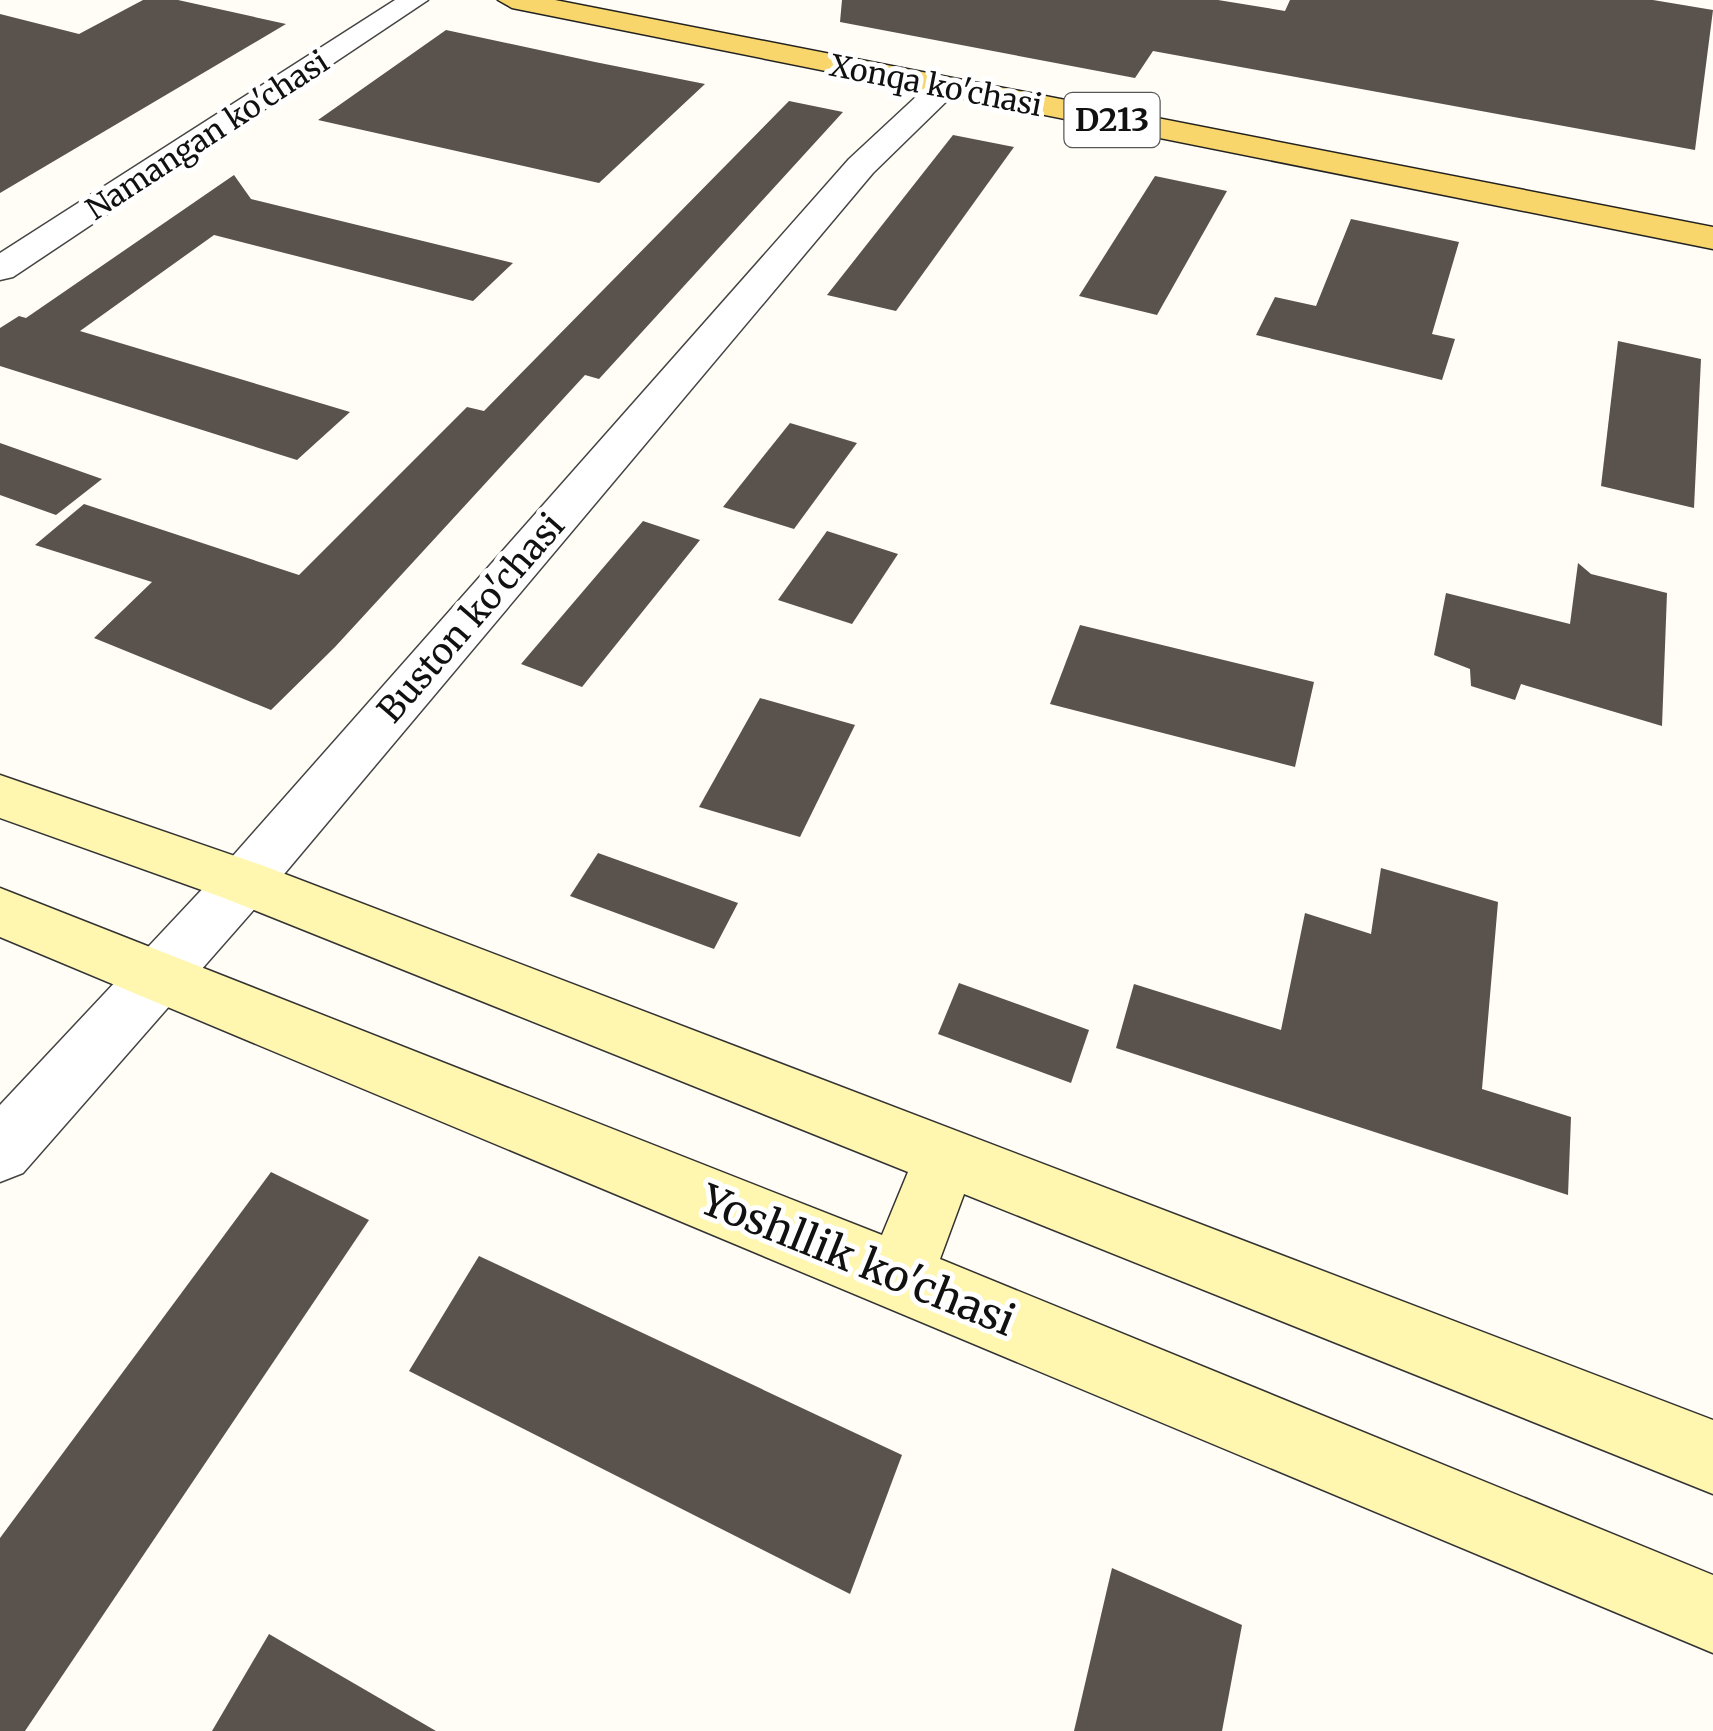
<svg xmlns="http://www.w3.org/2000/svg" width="1713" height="1731" viewBox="0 0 1713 1731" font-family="Merriweather,serif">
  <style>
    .building { fill: #5a524d }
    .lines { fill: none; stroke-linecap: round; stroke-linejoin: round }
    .minor-casing { stroke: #444; stroke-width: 3 }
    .secondary-casing { stroke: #333; stroke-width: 3 }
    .primary-casing { stroke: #222; stroke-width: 3 }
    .minor { fill: #fff; fill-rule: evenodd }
    .secondary { fill: #fff6b0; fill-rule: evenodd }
    .primary { fill: #f9d66b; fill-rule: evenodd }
    .labels { text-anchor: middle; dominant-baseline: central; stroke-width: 10; stroke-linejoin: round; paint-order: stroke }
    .far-street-label { font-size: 30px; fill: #111; stroke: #fff }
    .shield { fill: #fff; stroke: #585858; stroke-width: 2.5 }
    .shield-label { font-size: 32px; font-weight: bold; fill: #111 }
    .street-label { font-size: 35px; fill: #111; stroke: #fff }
    .near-street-label { font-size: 42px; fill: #111; stroke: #fff }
  </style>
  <rect width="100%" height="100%" fill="#fffdf5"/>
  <!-- building -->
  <g class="building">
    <path d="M143,0H178L286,24L0,193V14L79,34Z"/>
    <path d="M842,0H1218L1285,11L1290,0H1653L1713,10L1695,150L1153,51L1135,78L840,22Z"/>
    <path d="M446,30L595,62L705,84L599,183L318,120Z"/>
    <path d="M789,101L843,112L599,379L585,375L335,647L271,710L94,638L152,582L35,545L84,504L299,575L467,407L484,411Z"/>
    <path d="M953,135L1014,147L896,311L827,295Z"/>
    <path d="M234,175L251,199L513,263L473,301L214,235L80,331L350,412L297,460L0,366V328L19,316L26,318Z"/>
    <path d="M1155,176L1227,191L1157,315L1079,296Z"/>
    <path d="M1351,219L1459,242L1432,334L1455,339L1442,380L1256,335L1275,297L1316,306Z"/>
    <path d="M1618,341L1701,359L1694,508L1601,486Z"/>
    <path d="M790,423L857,443L794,529L723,507Z"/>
    <path d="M0,443L102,479L56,515L0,495Z"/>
    <path d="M643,521L700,540L582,687L521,664Z"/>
    <path d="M827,531L898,554L852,624L778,600Z"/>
    <path d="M1578,563L1591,574L1667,593L1662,726L1521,684L1515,700L1471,686L1470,669L1434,655L1446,593L1570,624Z"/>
    <path d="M1080,625L1314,682L1295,767L1050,704Z"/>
    <path d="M760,698L855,725L800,837L699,807Z"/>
    <path d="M598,853L738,903L714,949L570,896Z"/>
    <path d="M1381,868L1498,902L1482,1089L1571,1117L1568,1195L1116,1048L1134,984L1281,1030L1305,913L1371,934Z"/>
    <path d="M959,983L1089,1030L1071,1083L938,1034Z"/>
    <path d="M271,1172L369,1220L25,1731H0V1538Z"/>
    <path d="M479,1256L902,1455L850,1594L409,1371Z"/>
    <path d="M1112,1568L1242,1625L1222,1731H1074Z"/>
    <path d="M269,1634L436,1731H212Z"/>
  </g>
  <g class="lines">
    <!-- minor casing -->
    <g class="minor-casing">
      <g id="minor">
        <path d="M395,0H428L13,277L0,280V253Z"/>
        <path d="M944,78L955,81L959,87L955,93L873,173L264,898L23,1173L0,1182V1105L224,866L849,159L933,81Z"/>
      </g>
    </g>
    <!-- secondary casing -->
    <g class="secondary-casing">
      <path id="secondary" d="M0,775L264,866L1713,1420V1494L964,1194L940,1259L1713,1575V1653L0,937V888L882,1235L908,1172L224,898L0,818Z"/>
    </g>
    <!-- primary casing -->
    <g class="primary-casing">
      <path id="primary" d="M498,0H555L1713,227V249L512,8Z"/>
    </g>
    <!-- minor -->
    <use href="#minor" class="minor"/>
    <!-- secondary -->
    <use href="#secondary" class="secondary"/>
    <!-- primary -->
    <use href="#primary" class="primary"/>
  </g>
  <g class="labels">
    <!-- far-street labels -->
    <g class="far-street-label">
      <text transform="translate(936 85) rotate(11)">Xonqa ko'chasi</text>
      <text transform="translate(207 135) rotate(-33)">Namangan ko'chasi</text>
    </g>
    <!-- shield labels -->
    <rect class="shield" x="1064.5" y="93" width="95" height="54" rx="8"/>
    <g class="shield-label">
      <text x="1112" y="120">D213</text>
    </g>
    <!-- street labels -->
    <g class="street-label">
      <text transform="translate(471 618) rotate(-49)">Buston ko'chasi</text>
    </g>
    <!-- near-street labels -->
    <g class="near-street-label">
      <text transform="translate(858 1260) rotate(22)">Yoshllik ko'chasi</text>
    </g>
  </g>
</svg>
